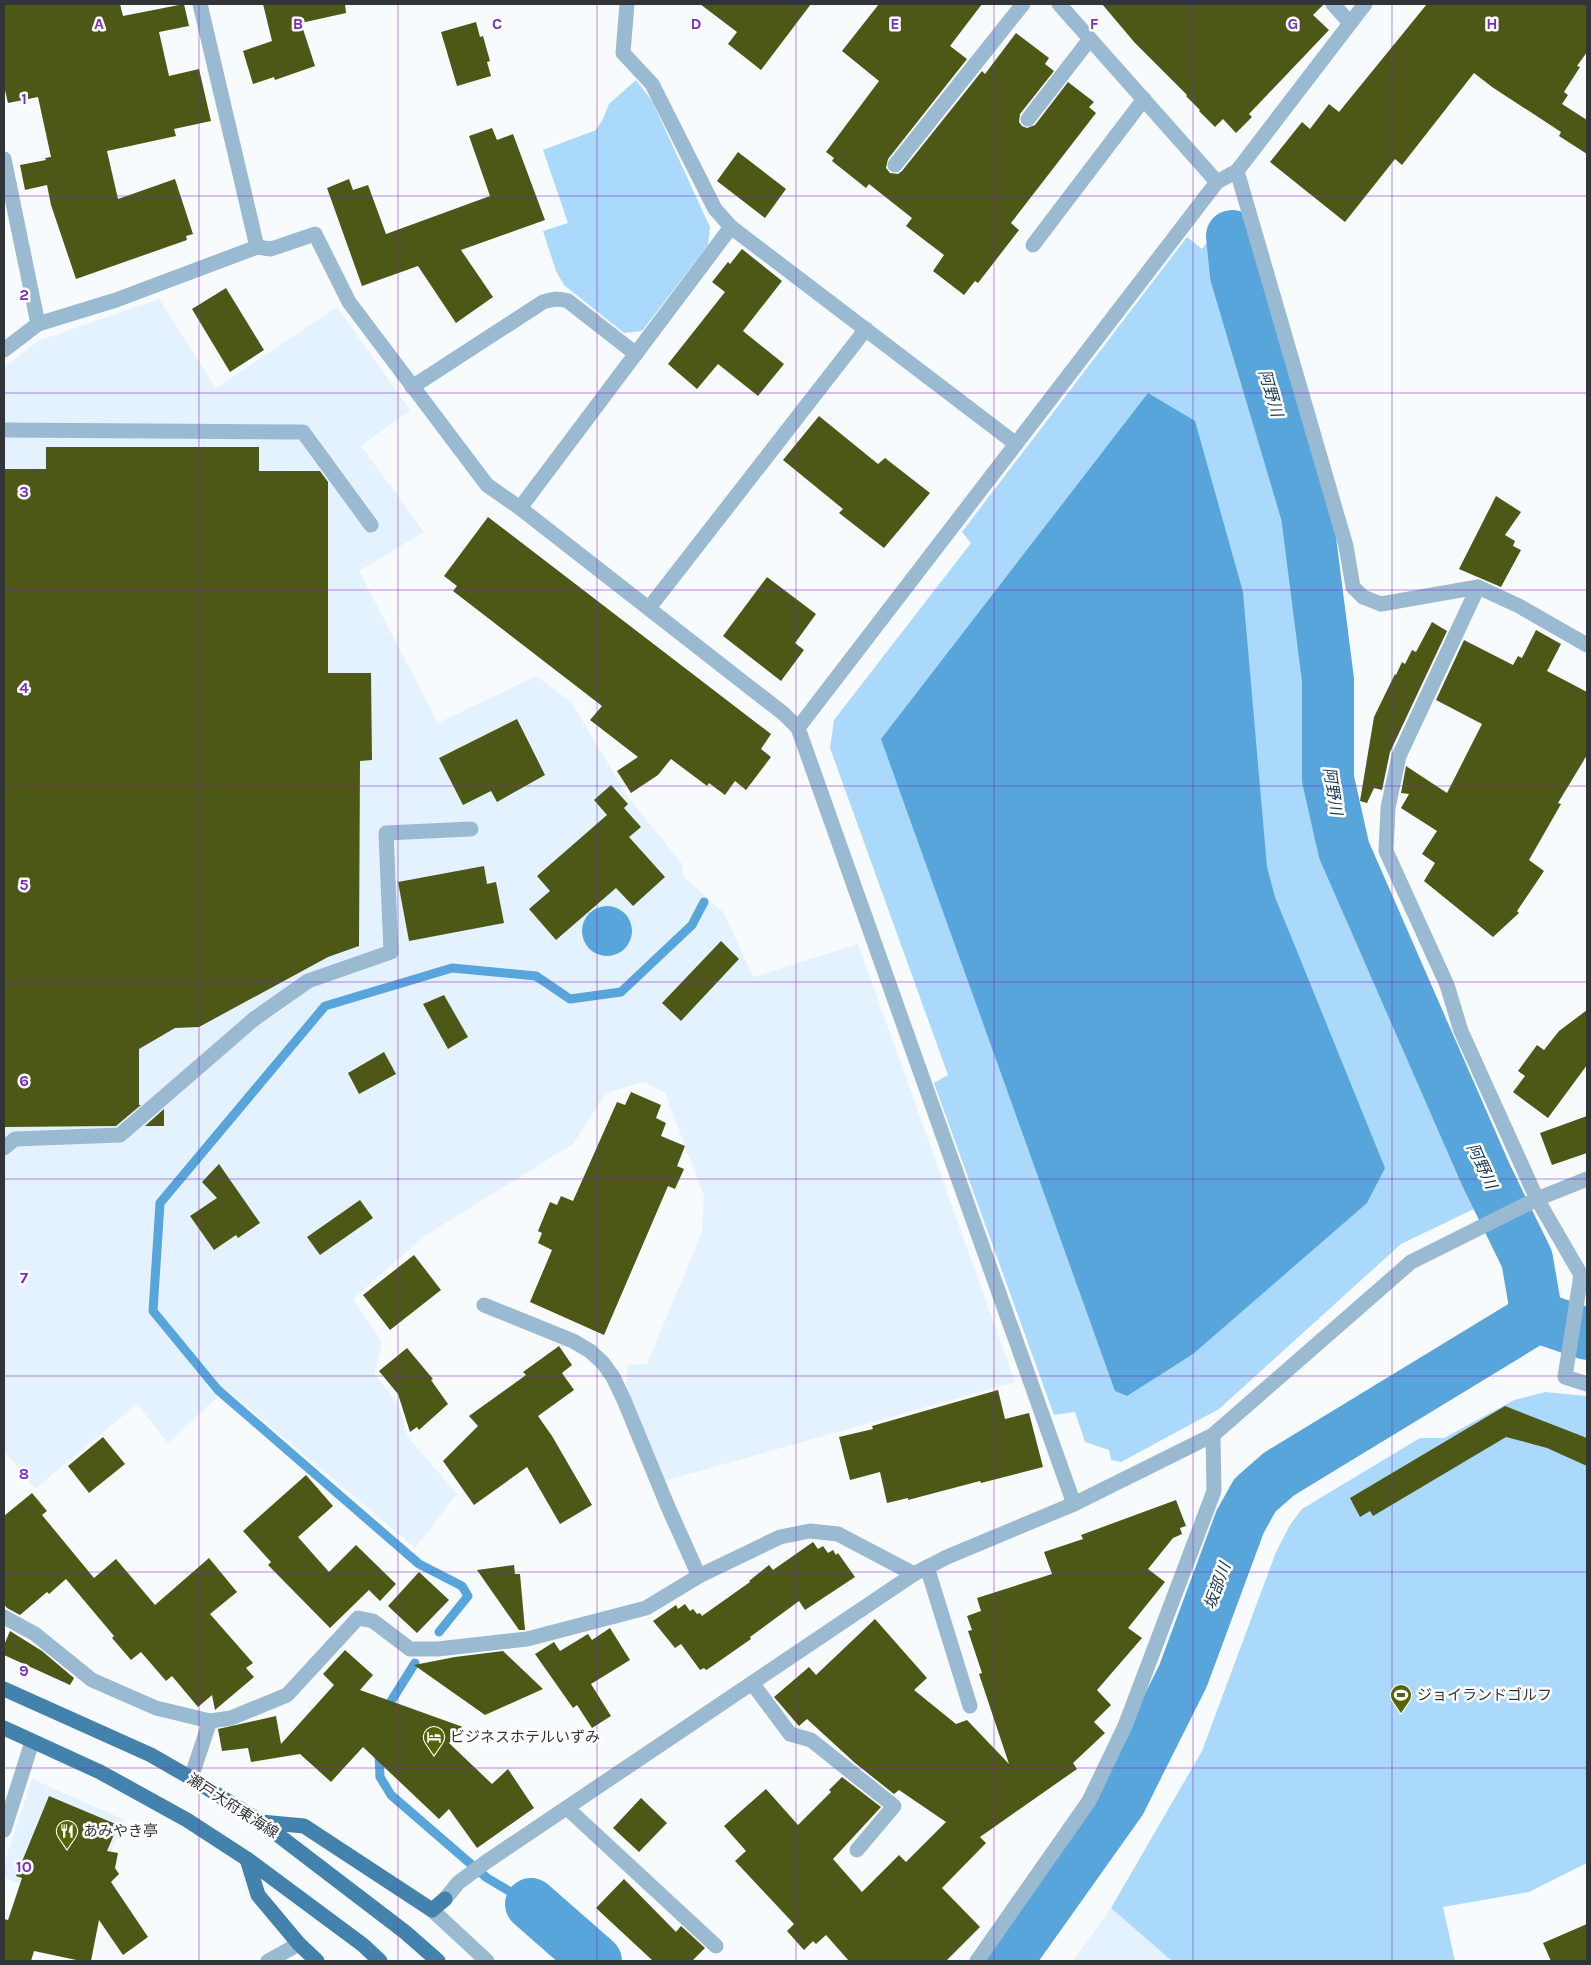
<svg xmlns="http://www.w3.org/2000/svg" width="1591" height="1965" viewBox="0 0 1591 1965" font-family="Karla,'Noto Sans JP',sans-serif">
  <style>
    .built { fill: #e3f2fe }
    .green { fill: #abd9fc }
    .water { fill: #58a5db }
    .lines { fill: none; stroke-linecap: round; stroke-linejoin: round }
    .stream { stroke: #58a5db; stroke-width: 9 }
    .river { stroke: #58a5db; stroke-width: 52 }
    .building { fill: #4d5817 }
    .minor { stroke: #9abad2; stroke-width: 15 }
    .major { stroke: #4282ad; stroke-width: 15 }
    .grid { fill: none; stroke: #7b2cbf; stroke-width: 1; stroke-opacity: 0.55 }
    .labels { text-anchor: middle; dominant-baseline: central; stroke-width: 5; stroke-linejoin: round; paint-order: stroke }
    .poi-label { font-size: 15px; fill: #323538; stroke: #fff; text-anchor: start }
    .street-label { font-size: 15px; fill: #323538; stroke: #fff }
    .water-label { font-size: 16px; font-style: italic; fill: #15374d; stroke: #fff }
    .grid-label { font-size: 16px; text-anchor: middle; font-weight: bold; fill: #7b2cbf; stroke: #fff; stroke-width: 5; stroke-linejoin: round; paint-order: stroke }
  </style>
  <rect width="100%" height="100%" fill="#f8fbfe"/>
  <!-- built -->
  <g class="built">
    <path d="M159,299L216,388L337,307L410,410L361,446L424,532L359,571L438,723L536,676L571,702L628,797L682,864L683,876L724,913L753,977L858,944L1015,1382L664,1481L650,1452L626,1384L628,1365L647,1364L702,1232L704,1196L665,1093L644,1082L606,1093L573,1144L423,1237L353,1299L382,1342L374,1373L398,1404L408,1437L457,1494L415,1548L226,1389L168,1443L137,1404L35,1489L4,1451V368L38,341Z"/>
    <path d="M32,1779L125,1820L86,1908L4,1878V1864Z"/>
    <path d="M1111,1908L1172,1961H1073Z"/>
  </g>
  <!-- green -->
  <g class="green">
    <path d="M636,80L652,101L710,227L708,245L642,331L624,333L564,285L556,271L543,231L568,223L543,150L596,130L603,119L609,104Z"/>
    <path d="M1187,237L1202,249L1210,238L1299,532L1321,814L1337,876L1482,1205L1401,1244L1219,1409L1121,1462L1111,1460L1109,1450L1085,1442L1075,1412L1054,1415L934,1083L948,1075L830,748L834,720L971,543L962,532Z"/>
    <path d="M1545,1392L1587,1396V1863L1529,1892L1443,1907L1455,1961H1172L1111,1908L1202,1751L1276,1552L1290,1525L1302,1509L1420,1438H1444L1514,1400Z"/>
  </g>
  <!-- water -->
  <g class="water">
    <path d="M1148,393L1195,421L1243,592L1267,867L1275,897L1385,1168L1367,1203L1193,1354L1127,1396L1115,1391L881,739Z"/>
    <circle cx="607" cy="931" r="25"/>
  </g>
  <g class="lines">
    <!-- stream -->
    <g class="stream">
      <path d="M439,1632L468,1596L462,1586L419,1564L218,1390L153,1311L160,1203L325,1006L452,968L536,976L570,999L621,992L692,925L704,902"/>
      <path d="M385,1711L415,1663"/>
      <path d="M379,1751L380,1777L391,1795L487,1878L531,1904"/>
    </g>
    <!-- river -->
    <g class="river">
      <path d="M1232,236L1236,275L1307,515L1328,680V779L1344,850L1486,1175L1527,1259L1537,1317"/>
      <path d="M1537,1317L1587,1334"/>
      <path d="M531,1904L596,1961"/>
      <path d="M1007,1961L1120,1802L1183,1676L1240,1522L1255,1495L1279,1474L1537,1317"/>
    </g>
  </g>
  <!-- building -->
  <g class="building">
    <path d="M4,4H120L123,16L184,4L189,26L159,32L169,76L199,69L211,121L174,129L176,136L107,151L118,199L175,179L193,234L186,236L187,240L76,279L51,205L47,185L25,190L20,165L46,160L45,158L51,157L38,97L8,103L4,86Z"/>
    <path d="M263,4H345L346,13L301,23L315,66L275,80L274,77L253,84L243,51L272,41Z"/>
    <path d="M700,4H811L761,70L728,44L737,32Z"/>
    <path d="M879,4H982L950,46L967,59L888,159L886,168L890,173L898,174L902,171L982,71L985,74L1016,33L1049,58L1045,64L1054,71L1020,114L1019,122L1022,126L1027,128L1035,125L1068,82L1094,102L1089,107L1096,113L1011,223L1019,230L978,283L975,281L964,295L933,271L944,255L906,226L912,218L869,184L866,188L832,161L834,158L826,152L879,81L842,51Z"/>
    <path d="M1102,4H1324L1313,15L1329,30L1249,114L1252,117L1236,133L1223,119L1215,127L1199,111L1200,110L1186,96L1187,95L1135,43Z"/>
    <path d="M1427,4H1587V52L1577,66L1580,67L1564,92L1568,95L1562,104L1587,120V154L1559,136L1561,132L1492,87L1474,73L1402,165L1395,159L1345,222L1270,162L1302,122L1310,129L1329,104L1339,112Z"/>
    <path d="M476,22L480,37L483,36L490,61L487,62L491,76L457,86L441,32Z"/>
    <path d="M492,128L497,140L513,134L545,220L461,250L493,297L456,323L418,266L362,286L327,188L349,179L353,190L368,185L386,234L490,196L469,136Z"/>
    <path d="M738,152L786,189L765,218L717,181Z"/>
    <path d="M742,249L782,281L743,331L784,364L758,396L718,364L697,389L668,364L725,292L712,282L728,262L730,264Z"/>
    <path d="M226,288L264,350L230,372L192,309Z"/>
    <path d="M819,416L878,464L885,458L930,493L884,548L839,513L843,509L783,460Z"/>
    <path d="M46,447H259V471H320L328,482V673H371L372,760L360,761L359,946L328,957L199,1027L175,1028L139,1049V1105H141L116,1126L4,1127V469H46Z"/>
    <path d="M1496,496L1521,512L1505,535L1515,541L1513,546L1521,550L1501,587L1459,569Z"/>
    <path d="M488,517L771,734L761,749L771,757L746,790L735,781L725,795L709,783L707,786L671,759L658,775L631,793L617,771L638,757L590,720L602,706L453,591L457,586L444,576Z"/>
    <path d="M767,577L816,614L795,643L804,650L781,681L723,636Z"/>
    <path d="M1432,622L1447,631L1390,752L1382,790L1374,788L1367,803L1360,801L1374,717L1395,674L1396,675L1402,662L1405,664L1412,650L1416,652Z"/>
    <path d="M1536,630L1561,644L1547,671L1587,692V755L1558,803L1561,804L1529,860L1544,871L1517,911L1519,913L1493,937L1424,881L1435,863L1422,854L1437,831L1401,808L1409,794L1401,793L1406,766L1447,793L1482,724L1436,700L1464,640L1513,665L1518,656L1522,658Z"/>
    <path d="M517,719L545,775L497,802L491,791L463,805L439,758Z"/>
    <path d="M611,785L628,804L624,808L641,827L629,837L665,877L633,906L616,888L556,940L529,909L550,891L537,876L607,815L594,800Z"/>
    <path d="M484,866L487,884L496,882L504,923L409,941L398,882Z"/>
    <path d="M721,941L739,959L681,1021L662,1003Z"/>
    <path d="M444,995L468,1037L448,1049L423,1004Z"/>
    <path d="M1587,1010V1065L1548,1118L1513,1092L1525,1076L1518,1071L1537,1045L1544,1050L1559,1031Z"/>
    <path d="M384,1052L396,1074L359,1094L348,1073Z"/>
    <path d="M631,1092L661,1105L656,1118L666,1123L661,1136L685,1146L677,1166L684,1169L675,1189L668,1186L604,1335L530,1302L552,1250L538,1243L542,1233L538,1231L550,1202L557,1205L561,1196L573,1201L617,1102L625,1105Z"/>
    <path d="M164,1109V1126H145Z"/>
    <path d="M1587,1116V1153L1552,1165L1540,1133Z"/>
    <path d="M219,1164L260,1223L238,1238L236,1235L214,1250L190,1216L217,1198L202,1182Z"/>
    <path d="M360,1200L373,1218L320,1255L307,1237Z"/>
    <path d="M414,1255L441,1290L390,1330L363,1295Z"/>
    <path d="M559,1346L572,1365L562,1373L574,1390L538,1416L552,1436L592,1505L560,1524L527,1467L474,1505L443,1461L478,1426L469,1416L526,1375L523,1372Z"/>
    <path d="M407,1348L433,1379L431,1380L448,1404L419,1430L417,1427L410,1432L398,1394L379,1371Z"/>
    <path d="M998,1390L1005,1419L1029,1413L1043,1467L981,1483L980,1481L908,1500V1498L887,1503L880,1472L850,1480L839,1437L873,1429L872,1426Z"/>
    <path d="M1505,1406L1587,1438V1466L1547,1448L1506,1437L1373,1516L1370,1511L1360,1517L1350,1498Z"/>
    <path d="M103,1437L125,1464L89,1493L68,1466Z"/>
    <path d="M306,1475L333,1506L298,1537L329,1572L356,1545L396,1584L380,1601L369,1590L330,1628L268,1565L271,1562L243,1531Z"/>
    <path d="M32,1493L47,1511L42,1515L94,1578L116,1559L155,1605L209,1558L237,1592L210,1614L253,1663L246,1668L254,1677L215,1710L212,1695L198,1707L172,1676L166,1681L141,1652L131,1660L112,1638L114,1636L66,1579L49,1594L47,1592L20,1615L7,1608L4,1604V1516Z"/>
    <path d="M1176,1500L1186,1526L1180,1528L1182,1534L1173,1538L1148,1569L1165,1582L1128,1628L1142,1638L1097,1690L1111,1705L1094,1722L1105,1733L1073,1763L1077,1769L980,1837L986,1843L942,1888L980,1927L946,1961H849L826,1935L816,1944L813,1941L804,1950L787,1931L794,1924L735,1861L746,1851L724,1826L766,1789L798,1825L831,1792L829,1790L842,1777L881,1807L833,1859L862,1892L899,1855L906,1862L946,1822L899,1790L894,1794L855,1763L807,1719L799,1726L774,1697L809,1667L816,1675L875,1619L927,1678L914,1690L956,1724L967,1720L1009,1764L979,1674L982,1673L968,1631L972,1630L967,1616L981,1611L977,1598L1052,1574L1044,1552L1083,1539L1081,1535Z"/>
    <path d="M813,1542L818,1549L823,1546L828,1553L833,1550L836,1555L838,1553L855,1577L805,1610L799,1601L750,1637L751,1639L708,1669L706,1670L704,1668L700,1670L681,1644L675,1648L653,1621L676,1605L678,1609L685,1604L690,1611L693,1609L697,1614L700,1613L702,1616L750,1582L749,1581L769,1565L773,1570Z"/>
    <path d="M514,1565L515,1574H520L525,1630H519L477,1570Z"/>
    <path d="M419,1572L449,1600L417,1633L388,1606Z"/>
    <path d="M610,1628L630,1660L591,1684L611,1716L592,1728L577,1705L573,1708L535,1654L554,1642L560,1651L588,1634L592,1640Z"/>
    <path d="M10,1631L42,1651L74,1678L70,1685L4,1655V1645Z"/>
    <path d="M345,1650L373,1675L360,1690L463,1727L449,1743L492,1784L508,1769L534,1808L477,1848L449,1809L439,1819L363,1747L331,1782L300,1754L251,1762L248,1748L222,1751L218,1729L276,1716L281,1744L334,1685L323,1674Z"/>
    <path d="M503,1651L543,1689L485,1715L414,1665L455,1657Z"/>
    <path d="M49,1796L118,1825L107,1851L118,1853L115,1868L119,1874L111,1882L148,1937L123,1955L99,1920L91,1961H81L34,1951L31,1961H4V1919L8,1920L22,1878L16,1876Z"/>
    <path d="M641,1798L667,1823L639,1852L613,1828Z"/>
    <path d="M624,1879L676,1932L681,1926L705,1948L692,1961H653L596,1908Z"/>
    <path d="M1587,1924V1961H1551L1543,1943Z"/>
  </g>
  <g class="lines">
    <!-- minor -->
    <g class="minor">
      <path d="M627,4L623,53L652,84L715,209L731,227L1016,444"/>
      <path d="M1059,4L1217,182"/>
      <path d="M1333,4L1350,23"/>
      <path d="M1028,119L1090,39"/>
      <path d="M4,159L38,324"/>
      <path d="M895,165L1023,4"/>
      <path d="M1237,171L1346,546L1353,587L1363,597L1381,604L1478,587L1519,606L1587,645"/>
      <path d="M1033,245L1144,99"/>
      <path d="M257,247L271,249L315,234L349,302L487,485L520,508L784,714L798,728"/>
      <path d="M4,350L38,324L116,300L257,247L200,4"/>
      <path d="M412,387L543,302C552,299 558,298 568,301L636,354"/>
      <path d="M4,430L303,432L371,525"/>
      <path d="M520,508L731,227"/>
      <path d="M1478,587L1399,756L1388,808L1386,851L1447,985L1461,1031L1537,1199L1581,1275L1587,1279"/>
      <path d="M649,608L866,329"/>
      <path d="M4,1148L15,1139L120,1135L254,1019L308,981L391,952L386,833L471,829"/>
      <path d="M1581,1275L1565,1377L1587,1384"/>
      <path d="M484,1305L573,1341L590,1351L603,1363L613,1377L624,1400L668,1507L699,1576"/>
      <path d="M1074,1504L798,728L1217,182L1237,171L1365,4"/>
      <path d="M927,1567L970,1706"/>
      <path d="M4,1617L35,1634L92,1680L156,1708L210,1721L231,1718L287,1695L358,1618L373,1621L410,1649H438L527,1639L646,1608L699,1576L780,1537L810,1531L838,1534L914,1574"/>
      <path d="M752,1683L790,1734L811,1740L894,1806L857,1850"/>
      <path d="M191,1778L210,1721"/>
      <path d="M567,1808L716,1946"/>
      <path d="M4,1830L32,1742"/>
      <path d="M445,1899L458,1883L486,1862L914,1574L947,1557L1074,1504L1213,1435L1411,1262L1537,1199L1587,1179"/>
      <path d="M432,1910L487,1961"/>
      <path d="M268,1961L299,1944"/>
      <path d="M977,1961L1089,1801L1125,1726L1214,1491L1213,1435"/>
    </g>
    <!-- major -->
    <g class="major">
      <path d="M4,1689L151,1755L191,1778L261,1822L405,1932L438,1961"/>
      <path d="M4,1728L100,1772L187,1820L247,1859L363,1945L380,1961"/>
      <path d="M261,1822L304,1826L432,1910L445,1899"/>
      <path d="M247,1859L258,1895L299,1944L317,1961"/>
    </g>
  </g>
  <!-- grid -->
  <path class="grid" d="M199,4V1961M398,4V1961M597,4V1961M796,4V1961M994,4V1961M1193,4V1961M1392,4V1961M4,196H1587M4,393H1587M4,590H1587M4,786H1587M4,982H1587M4,1179H1587M4,1376H1587M4,1572H1587M4,1768H1587"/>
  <!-- icons -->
  <defs>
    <g id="stadium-pin" transform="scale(1.125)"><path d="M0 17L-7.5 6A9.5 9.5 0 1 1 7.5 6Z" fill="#586408" stroke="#fff"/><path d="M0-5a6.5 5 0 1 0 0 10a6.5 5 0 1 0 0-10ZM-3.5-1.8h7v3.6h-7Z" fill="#fff"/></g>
    <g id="hotel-pin" transform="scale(1.125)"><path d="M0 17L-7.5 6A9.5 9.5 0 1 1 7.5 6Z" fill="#586408" stroke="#fff"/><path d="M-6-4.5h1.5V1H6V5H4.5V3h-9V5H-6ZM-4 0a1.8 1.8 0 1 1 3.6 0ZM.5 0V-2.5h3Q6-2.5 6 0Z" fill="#fff"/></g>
    <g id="restaurant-pin" transform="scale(1.125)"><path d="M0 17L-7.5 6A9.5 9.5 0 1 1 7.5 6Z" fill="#586408" stroke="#fff"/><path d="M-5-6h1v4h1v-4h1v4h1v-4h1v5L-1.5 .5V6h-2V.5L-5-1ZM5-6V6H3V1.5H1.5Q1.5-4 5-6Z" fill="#fff"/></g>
  </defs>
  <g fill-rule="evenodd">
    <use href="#stadium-pin" x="1401" y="1695"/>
    <use href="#hotel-pin" x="434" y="1737"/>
    <use href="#restaurant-pin" x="67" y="1831"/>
  </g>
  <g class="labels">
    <!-- poi labels -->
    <g class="poi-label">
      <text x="1417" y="1695">ジョイランドゴルフ</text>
      <text x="450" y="1737">ビジネスホテルいずみ</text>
      <text x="83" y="1831">あみやき亭</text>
    </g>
    <!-- street labels -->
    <g class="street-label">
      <text transform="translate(233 1806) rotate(33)">瀬戸大府東海線</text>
    </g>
    <!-- water labels -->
    <g class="water-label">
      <text transform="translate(1271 393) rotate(74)">阿野川</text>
      <text transform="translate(1333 791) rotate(81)">阿野川</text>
      <text transform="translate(1482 1166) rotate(65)">阿野川</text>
      <text transform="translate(1217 1586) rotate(-70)">坂部川</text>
    </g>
  </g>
  <g class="grid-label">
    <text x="99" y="29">A</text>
    <text x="298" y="29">B</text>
    <text x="497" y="29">C</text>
    <text x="696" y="29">D</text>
    <text x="895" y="29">E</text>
    <text x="1094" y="29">F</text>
    <text x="1293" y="29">G</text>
    <text x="1492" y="29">H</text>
    <text x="24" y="104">1</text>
    <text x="24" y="300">2</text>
    <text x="24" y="497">3</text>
    <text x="24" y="693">4</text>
    <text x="24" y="890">5</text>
    <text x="24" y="1086">6</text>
    <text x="24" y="1283">7</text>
    <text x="24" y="1479">8</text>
    <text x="24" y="1676">9</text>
    <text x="24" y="1872">10</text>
  </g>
  <!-- border -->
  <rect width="1591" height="1965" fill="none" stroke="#323538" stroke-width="10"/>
</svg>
